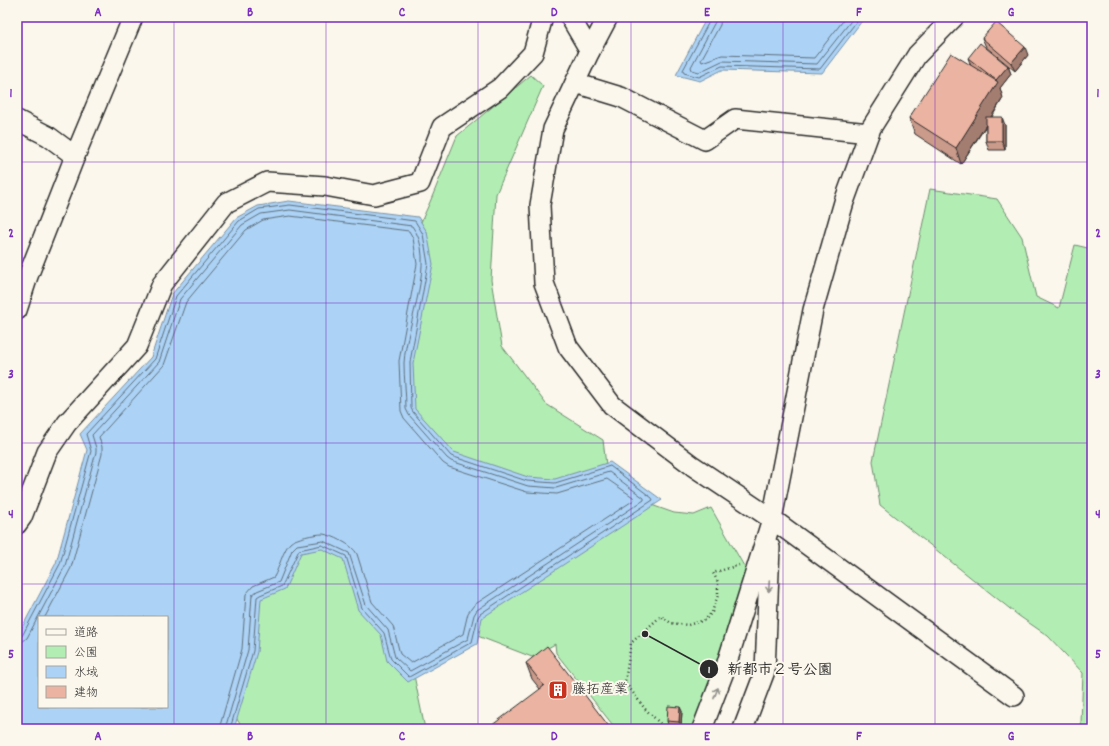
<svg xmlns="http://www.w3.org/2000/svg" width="1109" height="746" viewBox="0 0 1109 746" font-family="Dekko,'Klee One',sans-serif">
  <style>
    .green { fill: #b2eeb3; stroke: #6e8c6f }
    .water { fill: #acd3f6; stroke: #7890a5; fill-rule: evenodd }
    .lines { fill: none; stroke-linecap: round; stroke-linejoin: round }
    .shore { stroke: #5f6e7c; stroke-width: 1 }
    .minor-casing { stroke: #2b2b2b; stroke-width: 22 }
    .path { stroke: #2b2b2b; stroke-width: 2.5; stroke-dasharray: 1 3; stroke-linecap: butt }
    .minor { stroke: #fbf7ec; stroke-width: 19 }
    .wall { fill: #ca9a8a; stroke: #2b2b2b }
    .shaded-wall { fill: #a47d71; stroke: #2b2b2b }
    .building { fill: #ebb3a1; stroke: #2b2b2b }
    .oneway { stroke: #93918c }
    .grid { fill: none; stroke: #7b2cbf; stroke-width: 1; stroke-opacity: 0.55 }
    .labels { text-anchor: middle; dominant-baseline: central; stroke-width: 4; stroke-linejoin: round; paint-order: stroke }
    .poi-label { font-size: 14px; fill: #2b2b2b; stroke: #fbf7ec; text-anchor: start }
    .leader { fill: none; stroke: #2b2b2b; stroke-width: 1.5 }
    .callout-dot { fill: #2b2b2b; stroke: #fbf7ec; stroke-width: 1.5 }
    .mark-label { font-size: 12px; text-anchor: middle; font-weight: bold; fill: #fff }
    .callout-label { font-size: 15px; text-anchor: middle; font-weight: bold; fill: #2b2b2b; stroke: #fbf7ec; stroke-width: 4; stroke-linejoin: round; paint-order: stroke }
    .neatline { fill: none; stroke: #7b2cbf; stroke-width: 1.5 }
    .grid-label { font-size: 13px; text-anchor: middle; font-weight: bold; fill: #7b2cbf }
  </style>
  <rect width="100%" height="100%" fill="#fbf7ec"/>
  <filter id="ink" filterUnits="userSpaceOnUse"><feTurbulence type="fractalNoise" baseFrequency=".025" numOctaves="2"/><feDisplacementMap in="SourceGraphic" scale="8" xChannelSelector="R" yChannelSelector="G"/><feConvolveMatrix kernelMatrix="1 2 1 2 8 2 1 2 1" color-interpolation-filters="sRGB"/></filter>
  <g filter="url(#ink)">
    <!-- green -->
    <g class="green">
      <path d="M531,75L543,86L496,194L491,280L502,346L546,404L603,440L609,490L674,513L694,515L711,508L753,582L702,729H616L556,653L555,644L532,657L444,623L408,646L425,729H243L222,695L157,729L381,415L395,280L430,202L457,136Z"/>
      <path d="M930,189L997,199L1022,237L1036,297L1059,308L1075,245L1092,249V729H1083L1081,723L1083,673L1048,636L1019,616L880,505L873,461Z"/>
    </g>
    <!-- water -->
    <g class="water">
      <path d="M707,17H865L822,73L722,70L700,81L676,75Z"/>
      <path d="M289,201L418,217L427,232L433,264L413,363L415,409L454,452L528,477L555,479L610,462L662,500L482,618L477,644L408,682L387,661L381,635L358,610L343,559L322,549L301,553L285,589L261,599L257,652L234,729H18L17,637L56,563L87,450L80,434L151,357L172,294L236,218L258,206ZM39,617H167V707H39Z"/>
    </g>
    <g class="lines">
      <!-- shore -->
      <g class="shore">
        <path d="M710,17V20L683,70L684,73L699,77L722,66L820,69L860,17"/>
        <path d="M715,17V22L691,67L692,70L699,72L722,61L817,64L854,17"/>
        <path d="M721,17L720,25L701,60L702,62L722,55L814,58L846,17"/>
        <path d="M45,617L71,568L102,454V447L99,437L164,365L186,302L246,230L263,220L290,216L409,231L413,238L417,264L399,361L401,411L404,418L443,463L449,467L527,492L557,494L607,479L633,497L634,500L474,605L468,613L463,634L411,663L400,654L393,626L372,602L357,554C353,545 332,535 323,534C315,534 295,538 290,543C283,550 279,568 274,577L253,586L246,594L242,649L219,729"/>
        <path d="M17,638L22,636L60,564L91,451L86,434L155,359L176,296L239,221L259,209L290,205L415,221L423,234L428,264L410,362L411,408L413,412L451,456L527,481L555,483L610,466L652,498L653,500L480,614L478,617L472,642L409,677L391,659L384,633L362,608L346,556L322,545L299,550L282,586L260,595L257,597L253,651L230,729"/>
        <path d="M17,643L22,642L27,638L65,566L96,452V448L92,435L159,362L180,299L242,225L261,214L290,210L412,226C438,259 406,324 404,363C404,378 406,394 406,409L409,415L447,458L451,461L528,486L556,488L609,472L644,498V500L477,610L474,615L468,639L410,671L395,657L388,630L366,605L349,553L323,541L297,545L292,550L279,582L257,591L252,595L248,650L225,729"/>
      </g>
      <!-- minor casing -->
      <g class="minor-casing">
        <g id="minor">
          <path d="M570,17L590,51"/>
          <path d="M608,17L590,51L553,129L540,205L544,283L568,347L612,405L693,466L772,519L1014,696"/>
          <path d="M575,83L621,97L705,140L735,119L869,133"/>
          <path d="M17,120L48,136L75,156"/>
          <path d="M17,310L28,276L75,156L133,17"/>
          <path d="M17,524L22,517L47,452L67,423L137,346L162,284L226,203L267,182L325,186L374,195L420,183L442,127L500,88L533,53L543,17"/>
          <path d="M702,729L725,669L772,519L813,310L844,202L871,128L917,55L954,17"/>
          <path d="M743,729L765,671L770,547"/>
        </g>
      </g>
      <!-- path -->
      <path class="path" d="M666,729L645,709L625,682L631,643L661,616L671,623L688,625L705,620L712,612L718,595V582L713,573L739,565"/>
      <!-- minor -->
      <use href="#minor" class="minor"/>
    </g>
    <!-- wall -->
    <g class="wall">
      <path d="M982,38L1028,55L1015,71L986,47Z"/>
      <path d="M968,58L1008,66L1011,74L1000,88L1003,98L992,117L1005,125V150H989L986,141V126L961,164L915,134L909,118L971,66Z"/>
      <path d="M526,663L611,729L540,689L532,679Z"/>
      <path d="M682,711L681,726L668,725L667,721Z"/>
    </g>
    <!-- shaded-wall -->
    <g class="shaded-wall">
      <path d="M1025,47L1028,55L1015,71L1011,63Z"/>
      <path d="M1008,66L1011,74L1000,88L1003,98L961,164L956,148L997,83L996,80Z"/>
      <path d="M1002,117L1005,125V150L1002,141Z"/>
      <path d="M680,707L682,711L681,726L679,722Z"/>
    </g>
    <!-- building -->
    <g class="building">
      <path d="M996,22L1025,47L1011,63L982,38Z"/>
      <path d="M980,43L1008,66L996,80L968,58Z"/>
      <path d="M951,53L998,82L956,148L909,118Z"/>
      <rect x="986" y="117" width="16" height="24"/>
      <path d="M547,646L611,729H487L544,686L526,663Z"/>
      <path d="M668,706L680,707L679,722L667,721Z"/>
    </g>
    <!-- one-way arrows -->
    <defs><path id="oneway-shaft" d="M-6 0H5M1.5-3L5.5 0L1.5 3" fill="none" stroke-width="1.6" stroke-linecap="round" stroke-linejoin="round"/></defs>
    <g class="oneway">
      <use href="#oneway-shaft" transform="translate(769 586) rotate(93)"/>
      <use href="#oneway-shaft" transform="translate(716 693) rotate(-69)"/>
    </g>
  </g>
  <!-- grid -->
  <path class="grid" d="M174,17V729M326,17V729M478,17V729M631,17V729M783,17V729M935,17V729M17,162H1092M17,303H1092M17,443H1092M17,584H1092"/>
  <!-- icons -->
  <defs>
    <g id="building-square" transform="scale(1)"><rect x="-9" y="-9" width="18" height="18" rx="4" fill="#c8321e" stroke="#fbf7ec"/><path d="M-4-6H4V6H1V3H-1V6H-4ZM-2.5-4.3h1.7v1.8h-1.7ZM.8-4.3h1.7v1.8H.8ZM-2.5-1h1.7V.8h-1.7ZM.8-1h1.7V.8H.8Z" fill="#fff"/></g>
  </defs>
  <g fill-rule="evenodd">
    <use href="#building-square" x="558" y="690"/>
  </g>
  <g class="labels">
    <!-- poi labels -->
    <g class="poi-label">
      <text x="572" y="690">藤拓産業</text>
    </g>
  </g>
  <!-- callouts -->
  <path class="leader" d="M645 634L709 669"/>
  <g class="callout-dot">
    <circle cx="645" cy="634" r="4"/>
    <circle cx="709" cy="669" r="10"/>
  </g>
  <g class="mark-label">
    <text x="709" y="673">1</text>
  </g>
  <g class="callout-label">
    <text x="780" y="674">新都市２号公園</text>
  </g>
  <!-- margin -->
  <rect width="1109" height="746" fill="none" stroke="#fbf7ec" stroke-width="44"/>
  <!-- legend -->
  <rect x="38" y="616" width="130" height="92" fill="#fbf7ec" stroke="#a8a59f"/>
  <rect x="46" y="629" width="20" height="6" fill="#fbf7ec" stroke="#a8a59f"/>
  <text x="74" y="636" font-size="12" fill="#2b2b2b">道路</text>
  <rect x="46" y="646" width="20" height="12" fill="#b2eeb3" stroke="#a8a59f"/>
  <text x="74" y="656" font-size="12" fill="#2b2b2b">公園</text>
  <rect x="46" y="666" width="20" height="12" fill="#acd3f6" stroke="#a8a59f"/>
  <text x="74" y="676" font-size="12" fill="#2b2b2b">水域</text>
  <rect x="46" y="686" width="20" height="12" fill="#ebb3a1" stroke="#a8a59f"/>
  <text x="74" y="696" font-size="12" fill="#2b2b2b">建物</text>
  <rect x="22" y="22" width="1065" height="702" class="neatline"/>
  <g class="grid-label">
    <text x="98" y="16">A</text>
    <text x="250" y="16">B</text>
    <text x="402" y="16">C</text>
    <text x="554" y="16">D</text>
    <text x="707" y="16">E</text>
    <text x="859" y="16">F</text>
    <text x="1011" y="16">G</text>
    <text x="11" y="97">1</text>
    <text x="1098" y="97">1</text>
    <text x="11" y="237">2</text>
    <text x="1098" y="237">2</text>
    <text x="11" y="378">3</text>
    <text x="1098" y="378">3</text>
    <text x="11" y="518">4</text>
    <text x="1098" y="518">4</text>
    <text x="11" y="658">5</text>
    <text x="1098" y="658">5</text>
    <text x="98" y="740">A</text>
    <text x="250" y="740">B</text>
    <text x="402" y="740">C</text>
    <text x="554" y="740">D</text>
    <text x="707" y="740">E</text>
    <text x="859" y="740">F</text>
    <text x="1011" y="740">G</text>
  </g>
</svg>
